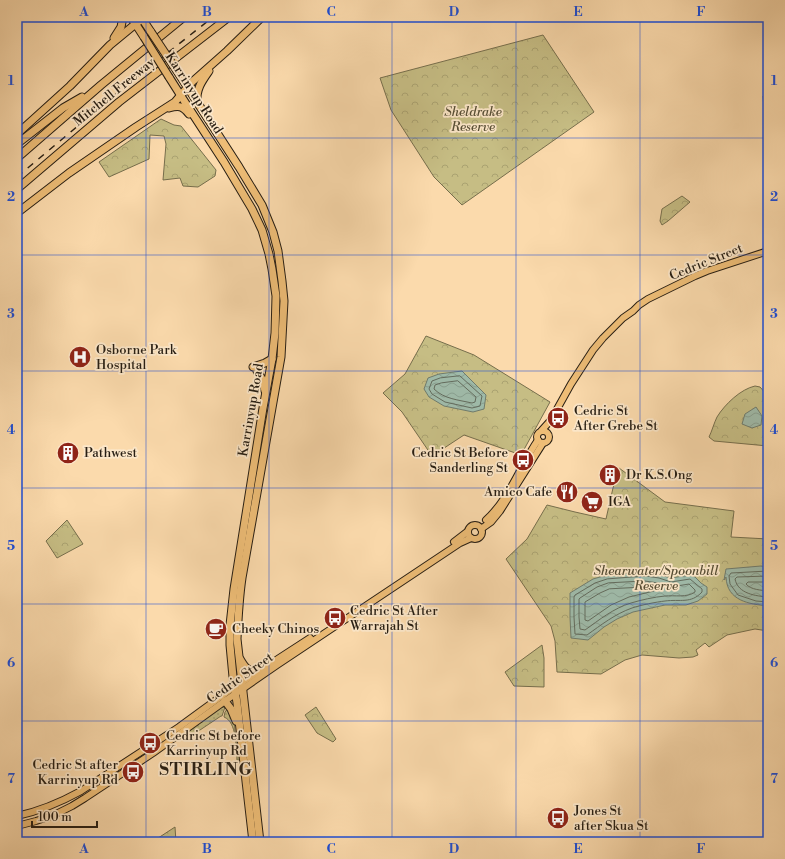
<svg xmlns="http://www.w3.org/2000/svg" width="785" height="859" viewBox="0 0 785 859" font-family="'Libre Bodoni',serif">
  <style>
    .grass { fill: url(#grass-dots); stroke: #766e4c }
    .park { fill: url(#park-crowns); stroke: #766e4c }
    .water { fill: url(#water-waves); stroke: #6f7c6e }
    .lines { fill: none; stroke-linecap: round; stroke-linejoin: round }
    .shore { stroke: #636c5e; stroke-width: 1 }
    .major-casing { stroke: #271e13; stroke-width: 8 }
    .highway-casing { stroke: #271e13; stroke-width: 9 }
    .major { stroke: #eebd76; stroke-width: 6 }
    .highway { stroke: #eebd76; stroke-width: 7 }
    .rail { stroke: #271e13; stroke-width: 1.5; stroke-dasharray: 7 7; stroke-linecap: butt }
    .highway-bridge-casing { stroke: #271e13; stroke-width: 9; stroke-linecap: butt }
    .highway-bridge { stroke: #eebd76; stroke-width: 7 }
    .grid { fill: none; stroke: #1d4ed8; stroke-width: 1; stroke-opacity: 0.55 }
    .labels { text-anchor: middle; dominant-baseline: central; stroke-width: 3.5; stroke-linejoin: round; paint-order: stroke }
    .street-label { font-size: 13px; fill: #271e13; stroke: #fce7c9 }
    .park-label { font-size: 13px; font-style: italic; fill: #574e35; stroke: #fce7c9 }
    .poi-label { font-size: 13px; fill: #271e13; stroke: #fce7c9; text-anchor: start }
    .district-label { font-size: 17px; font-weight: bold; letter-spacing: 1px; fill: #271e13; stroke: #fce7c9 }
    .neatline { fill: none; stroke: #1d4ed8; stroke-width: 1.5 }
    .grid-label { font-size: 13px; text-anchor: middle; font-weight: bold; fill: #1d4ed8 }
  </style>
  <defs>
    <pattern id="grass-dots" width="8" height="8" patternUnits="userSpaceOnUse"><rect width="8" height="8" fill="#c6bd84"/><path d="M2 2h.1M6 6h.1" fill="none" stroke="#aaa271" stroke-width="1.8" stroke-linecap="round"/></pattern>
    <pattern id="park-crowns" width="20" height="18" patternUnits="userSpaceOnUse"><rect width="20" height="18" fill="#c6bd84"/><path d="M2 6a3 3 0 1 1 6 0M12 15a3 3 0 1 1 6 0" fill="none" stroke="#aaa271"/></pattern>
    <pattern id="water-waves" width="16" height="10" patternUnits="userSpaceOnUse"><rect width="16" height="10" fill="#9fbbaa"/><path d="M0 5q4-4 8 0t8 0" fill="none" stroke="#89a091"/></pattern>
  </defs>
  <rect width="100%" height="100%" fill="#fbdaac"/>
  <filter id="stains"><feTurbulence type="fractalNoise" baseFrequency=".005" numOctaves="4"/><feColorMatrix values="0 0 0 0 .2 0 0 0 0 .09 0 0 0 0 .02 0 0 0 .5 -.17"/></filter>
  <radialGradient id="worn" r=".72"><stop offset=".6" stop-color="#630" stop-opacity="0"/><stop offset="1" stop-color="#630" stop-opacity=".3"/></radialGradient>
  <!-- grass -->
  <g class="grass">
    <path d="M225,707L222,716H221L194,734L187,735V732L218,708Z"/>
    <path d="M228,708L234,720L237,750L240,758L239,760H237C236,748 237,722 224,717L225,712Z"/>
  </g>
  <!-- park -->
  <g class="park">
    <path d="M543,35L594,112L462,205L434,177L391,110L380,78Z"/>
    <path d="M768,95V120L765,121L763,96Z"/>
    <path d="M161,119L174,125L181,126L216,170L215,176L198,187L183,186L180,178L163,180L166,144L164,136L150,135L149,159L109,177L99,162Z"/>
    <path d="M682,196L690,202L668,221L662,225L660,221L662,209Z"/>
    <path d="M426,336L474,355L550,402L521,455L464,435L432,456L402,412L383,393L405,374Z"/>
    <path d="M755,386L760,387L768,396V446L714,441L709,437C712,431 714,423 717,417C725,404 741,389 755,386Z"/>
    <path d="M619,468L665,502L734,511L731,537L768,539V631L755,629L727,635L709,647L705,643L696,650L698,655L693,657L679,658L642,655L625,660L601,674L557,672L555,641L551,626L506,559L527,539L547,505L575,512L606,519L613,488Z"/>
    <path d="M67,520L83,544L57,558L46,541Z"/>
    <path d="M542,645L544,658V687L514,686L505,672Z"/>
    <path d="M316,707L336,739L333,742L317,733L305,715Z"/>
    <path d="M175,827L176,842H152Z"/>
  </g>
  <!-- water -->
  <g class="water">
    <path d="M462,371L486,395L484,409L473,412L444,406L429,397L424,389L428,378L439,374Z"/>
    <path d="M756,407L762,416L761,425L752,428L742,424L745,414Z"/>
    <path d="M761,566L768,567V606C749,604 727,601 726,577L724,580L726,569Z"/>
    <path d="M646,572L660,575L671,578L690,575L695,577L701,583L707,587V594L698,601L686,605H665L633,612L617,619L604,627L588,640L571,638L570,617V593L593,579L607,575Z"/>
  </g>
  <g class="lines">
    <!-- shore -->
    <g class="shore">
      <path d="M460,376L482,396L480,406L472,408L445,402L432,394L429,389L432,381L440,378Z"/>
      <path d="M458,381L476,397L475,402L472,403C459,400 444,399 434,389L435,385L441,383Z"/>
      <path d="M768,571L731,573L729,576L730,584L738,595L756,601L768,602"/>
      <path d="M646,576L659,578L671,582L690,579L702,589V592C691,604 680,599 665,601C656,602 641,605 632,608C615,614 601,625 587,635L575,634L574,617V597L575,595L595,583L607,579Z"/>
      <path d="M768,576L737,577L735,579C738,594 756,596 768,597"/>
      <path d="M645,581L658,583L671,587L689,584L695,590V592C687,598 674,595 665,596C654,597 641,600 631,603C614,608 599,620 585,630L580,629L579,617V599L580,598L597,587L608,583Z"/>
      <path d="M768,582H748L746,584C751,590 761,590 768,591"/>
      <path d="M645,587L653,588L654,591L629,597L611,605L588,621L585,620V602L600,593L609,589Z"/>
    </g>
    <!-- major casing -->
    <g class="major-casing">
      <g id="major">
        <path d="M542,430L551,420L571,384L593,350L603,338L623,318L633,311L639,305L648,299L695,276L707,271L768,251"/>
        <circle cx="543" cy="437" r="6"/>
        <path d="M486,520C510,498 520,466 538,440"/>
        <circle cx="475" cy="532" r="7"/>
        <path d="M481,529L491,522L500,511L543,443"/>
        <path d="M454,542L467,532"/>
        <path d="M17,816C40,811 61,802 81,791L179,727L227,692L310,638"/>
        <path d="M17,826L36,821L54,815L72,806L85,798L153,753L225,701L277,665L460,543L471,538"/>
      </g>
    </g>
    <!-- highway casing -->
    <g class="highway-casing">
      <g id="highway">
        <path d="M131,17L144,37"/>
        <path d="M141,17L151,32"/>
        <path d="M114,38L121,27L123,17"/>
        <path d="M177,71L239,167L262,205L273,232L278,251L282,281L284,301L281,357L242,578C239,598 238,618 237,639L260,842"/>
        <path d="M169,77L181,96L224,162L252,209L262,230L269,254L272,269L276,296L275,333L272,359L263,408L234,589L230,625V645L233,677L237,703L253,842"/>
        <path d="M197,102C196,89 202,81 209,71"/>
        <path d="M169,108C179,105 183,106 189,114"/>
        <path d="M17,134L70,86L110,45L144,17"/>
        <path d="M17,144L63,108L82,97"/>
        <path d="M17,158L101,85L184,17"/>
        <path d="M17,189L119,102L229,17"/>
        <path d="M17,213L69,173L136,127L175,102L192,82L227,51L262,17"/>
        <path d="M253,367L265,363L272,359"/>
        <path d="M257,371L262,379L265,391"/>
        <path d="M240,659C244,666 248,672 256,672"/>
        <path d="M225,701L231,709L236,721"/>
      </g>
    </g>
    <!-- major -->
    <use href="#major" class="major"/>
    <!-- highway -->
    <use href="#highway" class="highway"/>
    <!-- rail -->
    <path class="rail" d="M17,177L122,89L213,17"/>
    <!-- highway-bridge casing -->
    <g class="highway-bridge-casing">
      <g id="highway-bridge">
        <path d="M151,32L177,71"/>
        <path d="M144,37L169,77"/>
      </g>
    </g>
    <!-- highway-bridge -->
    <use href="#highway-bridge" class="highway-bridge"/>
  </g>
  <!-- grid -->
  <path class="grid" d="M146,17V842M269,17V842M392,17V842M516,17V842M640,17V842M17,138H768M17,255H768M17,371H768M17,488H768M17,604H768M17,721H768"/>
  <!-- icons -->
  <defs>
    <g id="hospital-disc" transform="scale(1.15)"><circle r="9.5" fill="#8f2418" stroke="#fce7c9"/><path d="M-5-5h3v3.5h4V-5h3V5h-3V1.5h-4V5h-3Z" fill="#fff"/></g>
    <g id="bus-disc" transform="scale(1.15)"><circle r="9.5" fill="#8f2418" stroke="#fce7c9"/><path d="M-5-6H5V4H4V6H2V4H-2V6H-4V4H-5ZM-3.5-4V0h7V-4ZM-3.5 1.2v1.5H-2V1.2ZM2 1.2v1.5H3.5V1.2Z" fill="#fff"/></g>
    <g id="building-disc" transform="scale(1.15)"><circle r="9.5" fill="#8f2418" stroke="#fce7c9"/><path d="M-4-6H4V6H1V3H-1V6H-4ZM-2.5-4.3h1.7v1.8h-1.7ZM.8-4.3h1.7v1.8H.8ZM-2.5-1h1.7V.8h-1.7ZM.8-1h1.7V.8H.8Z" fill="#fff"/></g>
    <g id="restaurant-disc" transform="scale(1.15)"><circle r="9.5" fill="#8f2418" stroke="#fce7c9"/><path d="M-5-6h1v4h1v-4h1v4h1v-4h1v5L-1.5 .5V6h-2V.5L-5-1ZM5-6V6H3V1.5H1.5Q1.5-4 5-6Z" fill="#fff"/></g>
    <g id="supermarket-disc" transform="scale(1.15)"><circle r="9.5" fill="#8f2418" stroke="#fce7c9"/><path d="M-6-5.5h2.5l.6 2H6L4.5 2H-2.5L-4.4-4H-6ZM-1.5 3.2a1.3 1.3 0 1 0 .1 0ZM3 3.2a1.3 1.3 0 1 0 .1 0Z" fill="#fff"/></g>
    <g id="cafe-disc" transform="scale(1.15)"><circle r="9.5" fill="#8f2418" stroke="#fce7c9"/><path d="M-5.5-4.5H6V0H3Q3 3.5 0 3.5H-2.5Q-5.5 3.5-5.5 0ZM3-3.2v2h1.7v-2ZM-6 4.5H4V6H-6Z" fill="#fff"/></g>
  </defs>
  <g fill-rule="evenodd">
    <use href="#hospital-disc" x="80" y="357"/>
    <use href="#bus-disc" x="558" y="418"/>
    <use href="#building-disc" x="68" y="453"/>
    <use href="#bus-disc" x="523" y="460"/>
    <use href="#building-disc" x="610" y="475"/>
    <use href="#restaurant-disc" x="567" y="492"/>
    <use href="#supermarket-disc" x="592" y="502"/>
    <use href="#bus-disc" x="335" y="618"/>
    <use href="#cafe-disc" x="216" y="629"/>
    <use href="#bus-disc" x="150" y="743"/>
    <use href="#bus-disc" x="133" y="772"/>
    <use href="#bus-disc" x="558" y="818"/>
  </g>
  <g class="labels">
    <!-- street labels -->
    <g class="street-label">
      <text transform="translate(114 92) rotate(-39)">Mitchell Freeway</text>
      <text transform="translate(194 93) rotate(57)">Karrinyup Road</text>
      <text transform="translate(706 262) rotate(-22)">Cedric Street</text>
      <text transform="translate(251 410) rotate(-80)">Karrinyup Road</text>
      <text transform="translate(240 678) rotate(-35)">Cedric Street</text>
    </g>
    <!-- park labels -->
    <g class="park-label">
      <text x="473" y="112">Sheldrake<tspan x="473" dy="15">Reserve</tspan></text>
      <text x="656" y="571">Shearwater/Spoonbill<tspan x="656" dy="15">Reserve</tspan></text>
    </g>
    <!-- poi labels -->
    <g class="poi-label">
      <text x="96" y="350">Osborne Park<tspan x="96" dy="15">Hospital</tspan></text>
      <text x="574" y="411">Cedric St<tspan x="574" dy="15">After Grebe St</tspan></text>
      <text x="84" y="453">Pathwest</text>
      <text x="508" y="453" text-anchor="end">Cedric St Before<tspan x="508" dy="15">Sanderling St</tspan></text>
      <text x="626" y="475">Dr K.S.Ong</text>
      <text x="552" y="492" text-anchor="end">Amico Cafe</text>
      <text x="608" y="502">IGA</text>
      <text x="350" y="611">Cedric St After<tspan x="350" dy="15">Warrajah St</tspan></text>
      <text x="232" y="629">Cheeky Chinos</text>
      <text x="166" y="736">Cedric St before<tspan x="166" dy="15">Karrinyup Rd</tspan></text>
      <text x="118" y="765" text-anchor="end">Cedric St after<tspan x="118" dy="15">Karrinyup Rd</tspan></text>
      <text x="574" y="811">Jones St<tspan x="574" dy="15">after Skua St</tspan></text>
    </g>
    <!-- district labels -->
    <g class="district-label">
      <text x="206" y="770">STIRLING</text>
    </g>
  </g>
  <!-- margin -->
  <rect width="785" height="859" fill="none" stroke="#fbdaac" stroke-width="44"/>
  <!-- scale -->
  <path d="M32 821v6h65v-6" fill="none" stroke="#271e13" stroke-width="2"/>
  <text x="38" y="821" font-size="12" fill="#271e13" stroke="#fce7c9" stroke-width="3" paint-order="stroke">100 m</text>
  <rect x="22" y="22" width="741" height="815" class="neatline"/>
  <g class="grid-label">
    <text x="84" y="16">A</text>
    <text x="207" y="16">B</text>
    <text x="331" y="16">C</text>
    <text x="454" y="16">D</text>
    <text x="578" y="16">E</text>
    <text x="701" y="16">F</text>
    <text x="11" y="85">1</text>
    <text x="774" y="85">1</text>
    <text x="11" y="201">2</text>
    <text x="774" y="201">2</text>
    <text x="11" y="318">3</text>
    <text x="774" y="318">3</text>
    <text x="11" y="434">4</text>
    <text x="774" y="434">4</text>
    <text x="11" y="550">5</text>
    <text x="774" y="550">5</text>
    <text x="11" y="667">6</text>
    <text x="774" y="667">6</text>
    <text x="11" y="783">7</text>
    <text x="774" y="783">7</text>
    <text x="84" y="853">A</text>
    <text x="207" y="853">B</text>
    <text x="331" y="853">C</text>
    <text x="454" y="853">D</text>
    <text x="578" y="853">E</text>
    <text x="701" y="853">F</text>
  </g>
  <rect width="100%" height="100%" filter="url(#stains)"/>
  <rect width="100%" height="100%" fill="url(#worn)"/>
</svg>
